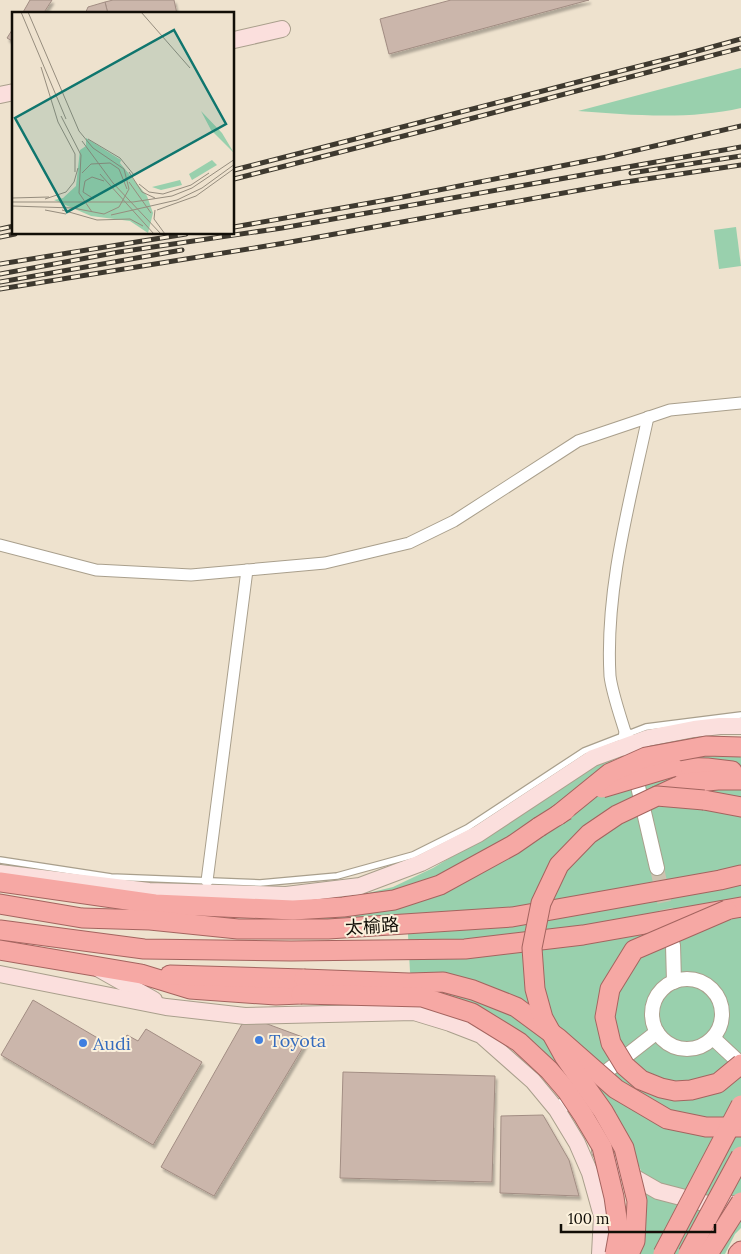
<svg xmlns="http://www.w3.org/2000/svg" width="741" height="1254" viewBox="0 0 741 1254" font-family="Lora,'Noto Sans SC',serif">
  <style>
    .green { fill: #99d0ad }
    .building { fill: #cbb6ab; stroke: #a28d83; filter: url(#shadow) }
    .lines { fill: none; stroke-linecap: round; stroke-linejoin: round }
    .tertiary-tunnel { stroke: #cdc2b0; stroke-width: 14; stroke-dasharray: 14 7; stroke-linecap: butt }
    .service-casing { stroke: #a99f8c; stroke-width: 8 }
    .minor-casing { stroke: #a99f8c; stroke-width: 13 }
    .tertiary-casing { stroke: #a99f8c; stroke-width: 16 }
    .secondary-casing { stroke: #a99f8c; stroke-width: 18 }
    .trunk-casing { stroke: #a4645f; stroke-width: 21 }
    .service { stroke: #fff; stroke-width: 5.5 }
    .minor { stroke: #fff; stroke-width: 11 }
    .tertiary { stroke: #fff; stroke-width: 14 }
    .secondary { stroke: #fbdfdd; stroke-width: 16 }
    .trunk { stroke: #f6a8a4; stroke-width: 19 }
    .rail-casing { stroke: #3e392f; stroke-width: 5 }
    .rail { stroke: #fbf0db; stroke-width: 3; stroke-dasharray: 9; stroke-linecap: butt }
    .trunk-bridge-casing { stroke: #a4645f; stroke-width: 21; stroke-linecap: butt }
    .trunk-bridge { stroke: #f6a8a4; stroke-width: 19 }
    .shop-dot { fill: #3f7fe0; stroke: #fbf0db; stroke-width: 2 }
    .labels { text-anchor: middle; dominant-baseline: central; stroke-width: 4; stroke-linejoin: round; paint-order: stroke }
    .street-label { font-size: 18px; fill: #110e07; stroke: #fbf0db }
    .shop-label { font-size: 18px; fill: #366cbe; stroke: #fbf0db; text-anchor: start }
    .inset-road { fill: none; stroke: #968d7e; stroke-width: 1 }
    .view { fill: #0f766e; fill-opacity: 0.15; stroke: #0f766e; stroke-width: 2.5 }
    .inset-edge { fill: none; stroke: #110e07; stroke-width: 2.5 }
  </style>
  <defs>
    <filter id="shadow"><feDropShadow dx="2" dy="3.5" stdDeviation="1" flood-color="#0004"/></filter>
  </defs>
  <rect width="100%" height="100%" fill="#eee2ce"/>
  <!-- green -->
  <g class="green">
    <path d="M741,68V108C690,120 629,115 578,111Z"/>
    <path d="M736,227L741,266L719,269L714,230Z"/>
    <path d="M610,755L618,773L690,755H741V1228L735,1234L725,1254H636L642,1173L616,1113L522,1035L420,991L410,972L407,916L313,923L314,897L356,896L393,887L433,868L468,847Z"/>
  </g>
  <!-- building -->
  <g class="building">
    <path d="M30,0H52L43,14H22Z"/>
    <path d="M113,0H174L177,14H108L105,2Z"/>
    <path d="M451,0H589L389,54L380,19Z"/>
    <path d="M105,2L108,14H85L88,7Z"/>
    <path d="M14,27V42L7,38Z"/>
    <path d="M33,1000L118,1050L127,1035L138,1041L146,1029L202,1062L153,1145L1,1055Z"/>
    <path d="M262,1022L308,1039L214,1196L161,1167L242,1024Z"/>
    <path d="M343,1072L495,1076L492,1182L340,1178Z"/>
    <path d="M543,1115L569,1160L579,1196L500,1193L501,1116Z"/>
  </g>
  <g class="lines">
    <!-- tertiary-tunnel -->
    <path class="tertiary-tunnel" d="M657,868L670,929"/>
    <!-- service casing -->
    <g class="service-casing">
      <path id="service" d="M0,860L111,877L260,883L337,876L413,855L467,828L584,751L646,727L741,715"/>
    </g>
    <!-- minor casing -->
    <g class="minor-casing">
      <g id="minor">
        <path d="M0,545L96,570L191,575L325,563L409,543L454,521L578,441L670,410L741,403"/>
        <path d="M626,735C621,718 612,693 610,676C605,589 630,501 648,417"/>
        <path d="M207,881L247,570"/>
      </g>
    </g>
    <!-- tertiary casing -->
    <g class="tertiary-casing">
      <g id="tertiary">
        <path d="M626,735L657,868"/>
        <path d="M673,945L674,982"/>
        <circle cx="687" cy="1014" r="35"/>
        <path d="M713,1038L741,1064"/>
        <path d="M557,1110L657,1032"/>
      </g>
    </g>
    <!-- secondary casing -->
    <g class="secondary-casing">
      <g id="secondary">
        <path d="M234,40L282,29"/>
        <path d="M0,95L14,92"/>
        <path d="M0,873L149,891L286,895L360,886L421,863L478,834L593,758L648,738L694,729L720,726H741"/>
        <path d="M99,969L154,1000"/>
        <path d="M0,974L166,1007L245,1016L414,1012L450,1023L481,1035L533,1081L557,1110L577,1143L590,1173L602,1216L600,1254"/>
        <path d="M600,1151L618,1168L658,1191L708,1204H741"/>
      </g>
    </g>
    <!-- trunk casing -->
    <g class="trunk-casing">
      <g id="trunk">
        <path d="M673,767L707,768L732,771"/>
        <path d="M657,796L685,783L718,780H741"/>
        <path d="M704,800L741,807"/>
        <path d="M0,882L155,904L293,910L343,907L394,900L440,885L513,845L539,827"/>
        <path d="M0,904L82,918L150,920L238,929H328L512,917L720,880L741,875"/>
        <path d="M0,930L144,949L291,951L465,949L583,935L741,907"/>
        <path d="M0,950L141,974L190,989L276,995L301,994"/>
        <path d="M170,975L304,979"/>
        <path d="M738,1254L741,1251"/>
      </g>
    </g>
    <!-- service -->
    <use href="#service" class="service"/>
    <!-- minor -->
    <use href="#minor" class="minor"/>
    <!-- tertiary -->
    <use href="#tertiary" class="tertiary"/>
    <!-- secondary -->
    <use href="#secondary" class="secondary"/>
    <!-- trunk -->
    <use href="#trunk" class="trunk"/>
    <!-- rail casing -->
    <g class="rail-casing">
      <g id="rail">
        <path d="M234,170L683,55L741,39"/>
        <path d="M631,173L741,156"/>
        <path d="M234,179L435,128L741,48"/>
        <path d="M234,227L398,198L607,157L741,126"/>
        <path d="M0,229L14,226"/>
        <path d="M0,237L15,234"/>
        <path d="M0,264L186,234"/>
        <path d="M0,274L119,252L282,228L741,147"/>
        <path d="M0,282L182,250"/>
        <path d="M0,289L285,243L619,183L741,165"/>
      </g>
    </g>
    <!-- rail -->
    <use href="#rail" class="rail"/>
    <!-- trunk-bridge casing -->
    <g class="trunk-bridge-casing">
      <g id="trunk-bridge">
        <path d="M602,788L673,767"/>
        <path d="M557,816L610,773L646,757L706,746L741,747"/>
        <path d="M539,827L566,810"/>
        <path d="M727,910L634,950L610,989L605,1017L611,1043L625,1066L641,1080L661,1088L675,1091L691,1090L718,1083L741,1064"/>
        <path d="M304,979L409,983L443,982L473,990L516,1007L558,1038L616,1089L667,1119L706,1127H741"/>
        <path d="M301,994L422,997L472,1013L519,1042L549,1070L567,1091L583,1115L602,1147L614,1197L619,1232L615,1254"/>
        <path d="M629,1254L635,1241L637,1201L624,1148L603,1111L564,1056L543,1018L535,989L532,948L541,903L559,865L589,834L617,815L657,796L704,800"/>
        <path d="M663,1254L741,1105"/>
        <path d="M688,1254L741,1156"/>
        <path d="M708,1254L741,1202"/>
      </g>
    </g>
    <!-- trunk-bridge -->
    <use href="#trunk-bridge" class="trunk-bridge"/>
  </g>
  <!-- markers -->
  <g class="shop-dot">
    <circle cx="259" cy="1040" r="5"/>
    <circle cx="83" cy="1043" r="5"/>
  </g>
  <g class="labels">
    <!-- street labels -->
    <g class="street-label">
      <text transform="translate(372 926) rotate(-4)">太榆路</text>
    </g>
    <!-- shop labels -->
    <g class="shop-label">
      <text x="269" y="1040">Toyota</text>
      <text x="93" y="1043">Audi</text>
    </g>
  </g>
  <!-- overview -->
  <g transform="translate(12 12)">
    <rect width="222" height="222" fill="#eee2ce"/>
    <path d="M189,99L210,121L222,141L199,118ZM74,126L109,148L108,151L135,184L141,201L136,221L118,209L79,204L42,188L51,186L64,174L68,138L74,134ZM200,148L205,153L180,168L177,162ZM168,168L170,173L149,178L140,175Z" fill="#99d0ad"/>
    <path class="inset-road" d="M9,0L54,107M129,0L178,56M29,55L46,110L63,142V160M49,104L69,143L67,181L80,200M76,127L108,146L122,163M70,129L101,171L149,222M117,160L130,180L143,186M70,161L79,152L98,151L107,157L115,177M88,162L142,222M117,170L139,201M127,172L137,180L151,182L179,173L197,161M0,186L37,185M33,187L54,180L62,170L66,156M82,187L71,180L73,169L80,165L92,169M0,190H121L160,184L180,176L223,147M0,194L61,196L92,202L107,195L117,177L112,157L81,136L67,119L16,0M33,198L54,202M50,198L85,208L118,207L131,214M143,198L142,207L153,222M145,198L184,184L223,156M99,203L165,188L190,176L223,152"/>
    <path class="view" d="M162,18L214,112L55,200L3,106Z"/>
    <rect width="222" height="222" class="inset-edge"/>
  </g>
  <!-- scale -->
  <path d="M561 1224v8h154v-8" fill="none" stroke="#110e07" stroke-width="2.5"/>
  <text x="568" y="1224" font-size="15" fill="#110e07" stroke="#fbf0db" stroke-width="4" paint-order="stroke">100 m</text>
</svg>
